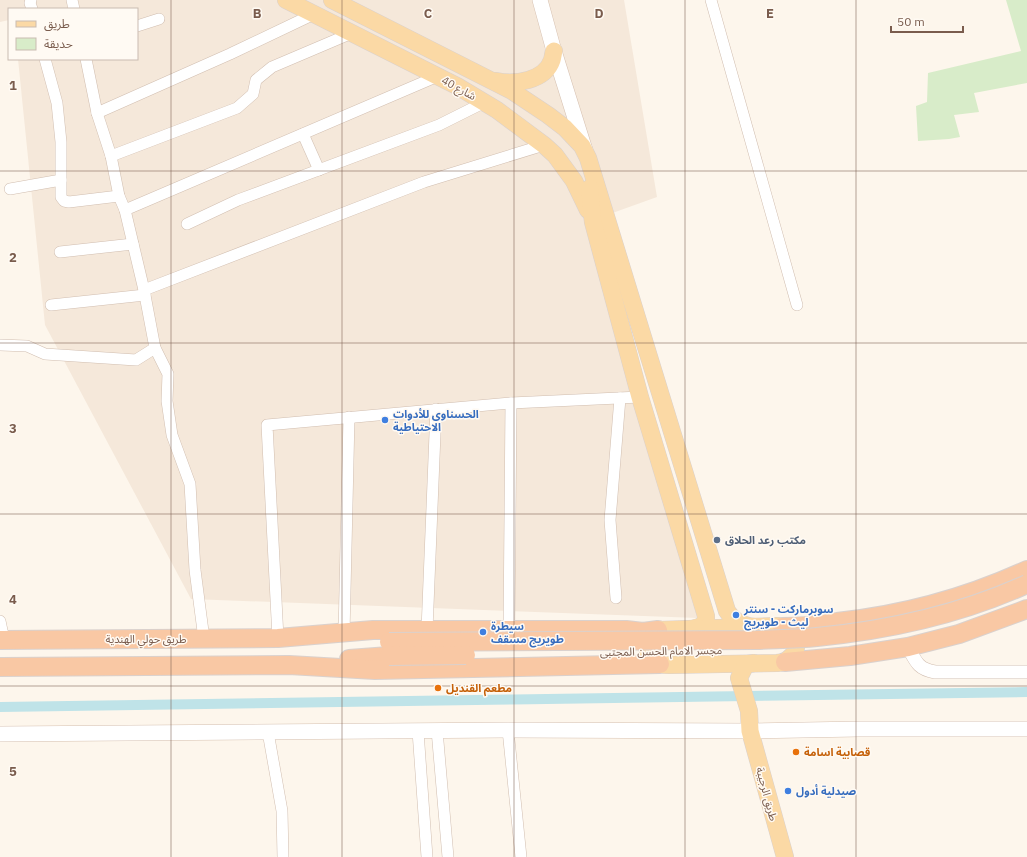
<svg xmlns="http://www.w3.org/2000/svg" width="1027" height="857" viewBox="0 0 1027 857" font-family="'IBM Plex Sans','Noto Sans Arabic',sans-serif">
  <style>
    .residential { fill: #f5e8da }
    .green { fill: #d8ecc9 }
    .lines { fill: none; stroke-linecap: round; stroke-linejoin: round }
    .canal { stroke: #bfe3e8; stroke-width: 10 }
    .minor-casing { stroke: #d1beb0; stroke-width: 12 }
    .tertiary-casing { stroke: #d1beb0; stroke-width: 14 }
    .secondary-casing { stroke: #d6c0b0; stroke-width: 16 }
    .primary-casing { stroke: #dad1cd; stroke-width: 18 }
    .trunk-casing { stroke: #dad1cd; stroke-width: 20 }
    .minor { stroke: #fff; stroke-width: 11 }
    .tertiary { stroke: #fff; stroke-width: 13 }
    .secondary { stroke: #fff; stroke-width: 15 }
    .primary { stroke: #fbd9a5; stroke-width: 17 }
    .trunk { stroke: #f9c8a4; stroke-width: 18 }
    .trunk-bridge-casing { stroke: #dad1cd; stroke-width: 20; stroke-linecap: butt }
    .trunk-bridge { stroke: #f9c8a4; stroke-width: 18 }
    .grid { fill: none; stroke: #7a5c4d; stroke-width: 1; stroke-opacity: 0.55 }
    .shop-dot { fill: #3f7fe0; stroke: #fffaf3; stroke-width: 1.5 }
    .service-dot { fill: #5c6f8a; stroke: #fffaf3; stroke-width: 1.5 }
    .food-dot { fill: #e8710a; stroke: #fffaf3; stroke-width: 1.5 }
    .labels { text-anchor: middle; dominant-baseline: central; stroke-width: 3; stroke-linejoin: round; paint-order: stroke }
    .street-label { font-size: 11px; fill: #7a5c4d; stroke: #fffaf3 }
    .shop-label { font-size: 11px; font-weight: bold; fill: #366cbe; stroke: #fffaf3; text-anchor: start }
    .service-label { font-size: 11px; font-weight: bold; fill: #4e5e75; stroke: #fffaf3; text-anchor: start }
    .food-label { font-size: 11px; font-weight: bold; fill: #c56008; stroke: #fffaf3; text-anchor: start }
    .grid-label { font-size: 13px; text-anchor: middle; font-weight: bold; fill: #7a5c4d; stroke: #fffaf3; stroke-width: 3; stroke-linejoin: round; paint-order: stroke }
  </style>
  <rect width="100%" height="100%" fill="#fdf6ec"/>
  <!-- residential -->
  <path class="residential" d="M0,0H624L657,197L593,220L698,618L191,599L45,325L18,59H137V9H9V20L0,22Z"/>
  <!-- green -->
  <path class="green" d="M1006,0H1027V83L974,93L979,112L954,115L960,137L949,139L918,141L916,106L927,102L928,73L1021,51Z"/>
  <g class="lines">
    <!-- canal -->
    <path class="canal" d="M0,707C342,703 685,696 1027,692"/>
    <!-- minor casing -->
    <g class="minor-casing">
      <g id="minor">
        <path d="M31,0L30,3L32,9"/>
        <path d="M72,0L74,9"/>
        <path d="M711,0L797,305"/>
        <path d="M137,26L159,19"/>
        <path d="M86,59L97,113L111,156L119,196L125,210L144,290L155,348L168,374L167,401L172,435L190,484L195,570L204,639"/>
        <path d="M97,113L230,54L314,14"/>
        <path d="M303,134L319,170"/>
        <path d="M111,156L237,108L253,94L256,80L272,67L352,33"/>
        <path d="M61,180V197L64,201L69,202L119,196"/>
        <path d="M10,189L61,180V142L57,103L45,59"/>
        <path d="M125,210L438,76"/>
        <path d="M187,224L238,200L439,125L485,102"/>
        <path d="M60,252L133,244"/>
        <path d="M144,290L424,182L544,145"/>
        <path d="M51,305L145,295"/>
        <path d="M0,345L27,346L45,354L136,360L155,348"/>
        <path d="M616,598L610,520L620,398"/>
        <path d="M0,621L4,640"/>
        <path d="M427,630L436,409"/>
        <path d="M509,630L511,403"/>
        <path d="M344,634L349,417"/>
        <path d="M278,638L267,425L511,403L640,397"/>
        <path d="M437,730L448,857"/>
        <path d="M508,730L521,857"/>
        <path d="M418,731L427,857"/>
        <path d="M268,732L282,811L283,857"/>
      </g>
    </g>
    <!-- tertiary casing -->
    <g class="tertiary-casing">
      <path id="tertiary" d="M908,647C916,662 918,669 935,672H1027"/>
    </g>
    <!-- secondary casing -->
    <g class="secondary-casing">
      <g id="secondary">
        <path d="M540,0L554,51L585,150"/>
        <path d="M0,734L508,730L750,731L859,729H1027"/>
      </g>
    </g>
    <!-- primary casing -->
    <g class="primary-casing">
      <g id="primary">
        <path d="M286,0L457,86L497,110L544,145L555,155L574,181L588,210"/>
        <path d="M332,0L512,91L548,115L565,128L582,146L588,158L727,611C734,622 742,625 754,627"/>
        <path d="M496,81C515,85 545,81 552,60C553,57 553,54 554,51"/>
        <path d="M590,188L591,205L593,222L640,397L706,616V620L702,626L692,629"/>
        <path d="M777,626C786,627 794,632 797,641L795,653L785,662L777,663L669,665C665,665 660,665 656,662C643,655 646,637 658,630Z"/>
        <path d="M754,663L748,664L744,668L739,678L749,711L750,731L785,857"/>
      </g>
    </g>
    <!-- trunk casing -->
    <g class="trunk-casing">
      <g id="trunk">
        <path d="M782,627C800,627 819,625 837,622C903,615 966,598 1027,570"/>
        <path d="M0,640L278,638L373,630H626L643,632L658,630"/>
        <path d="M349,659L389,656"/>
        <path d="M785,662L850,656L908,647L959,634L1027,609"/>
        <path d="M0,667L289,665L375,670L660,664"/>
      </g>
    </g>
    <!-- minor -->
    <use href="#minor" class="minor"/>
    <!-- tertiary -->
    <use href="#tertiary" class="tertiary"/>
    <!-- secondary -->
    <use href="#secondary" class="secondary"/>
    <!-- primary -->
    <use href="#primary" class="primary"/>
    <!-- trunk -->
    <use href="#trunk" class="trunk"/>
    <!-- trunk-bridge casing -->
    <g class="trunk-bridge-casing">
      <g id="trunk-bridge">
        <path d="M389,642L756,640C777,639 797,639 817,637C890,630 961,614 1027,584"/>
        <path d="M389,656L466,655"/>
      </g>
    </g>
    <!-- trunk-bridge -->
    <use href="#trunk-bridge" class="trunk-bridge"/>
  </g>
  <!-- grid -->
  <path class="grid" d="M171,0V857M342,0V857M514,0V857M685,0V857M856,0V857M0,171H1027M0,343H1027M0,514H1027M0,686H1027"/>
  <!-- markers -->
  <g class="shop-dot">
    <circle cx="385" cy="420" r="4"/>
    <circle cx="736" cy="615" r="4"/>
    <circle cx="483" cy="632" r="4"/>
    <circle cx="788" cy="791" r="4"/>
  </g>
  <circle class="service-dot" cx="717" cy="540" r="4"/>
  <g class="food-dot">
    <circle cx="438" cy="688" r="4"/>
    <circle cx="796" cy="752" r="4"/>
  </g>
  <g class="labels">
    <!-- street labels -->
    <g class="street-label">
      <text transform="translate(459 88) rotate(29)">شارع 40</text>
      <text x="146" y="639">طريق حولي الهندية</text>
      <text transform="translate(661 651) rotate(-1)">مجسر الامام الحسن المجتبى</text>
      <text transform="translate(767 794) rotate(75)">طريق الرجيبة</text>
    </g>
    <!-- shop labels -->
    <g class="shop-label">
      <text x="393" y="414">الحسناوي للأدوات<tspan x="393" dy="13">الاحتياطية</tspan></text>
      <text x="744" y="609">سوبرماركت - سنتر<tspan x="744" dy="13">ليث - طويريج</tspan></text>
      <text x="491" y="626">سيطرة<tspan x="491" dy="13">طويريج مسقف</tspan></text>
      <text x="796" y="791">صيدلية أدول</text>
    </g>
    <!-- service labels -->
    <g class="service-label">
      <text x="725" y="540">مكتب رعد الحلاق</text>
    </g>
    <!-- food labels -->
    <g class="food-label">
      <text x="446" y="688">مطعم القنديل</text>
      <text x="804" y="752">قصابية اسامة</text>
    </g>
  </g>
  <g class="grid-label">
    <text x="257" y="18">B</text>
    <text x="428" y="18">C</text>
    <text x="599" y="18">D</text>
    <text x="770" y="18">E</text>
    <text x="13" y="90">1</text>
    <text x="13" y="262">2</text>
    <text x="13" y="433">3</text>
    <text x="13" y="604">4</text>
    <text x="13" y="776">5</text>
  </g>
  <!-- legend -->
  <rect x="8" y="8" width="130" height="52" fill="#fffaf3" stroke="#cabbb1"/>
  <rect x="16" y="21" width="20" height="6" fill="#fbd9a5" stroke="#cabbb1"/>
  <text x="44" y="28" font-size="12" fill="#7a5c4d">طريق</text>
  <rect x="16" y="38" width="20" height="12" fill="#d8ecc9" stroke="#cabbb1"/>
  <text x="44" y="48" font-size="12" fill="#7a5c4d">حديقة</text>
  <!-- scale -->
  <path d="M891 26v6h72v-6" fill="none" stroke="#7a5c4d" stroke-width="2"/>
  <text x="897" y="26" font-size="12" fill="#7a5c4d" stroke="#fffaf3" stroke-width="3" paint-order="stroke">50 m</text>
</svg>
